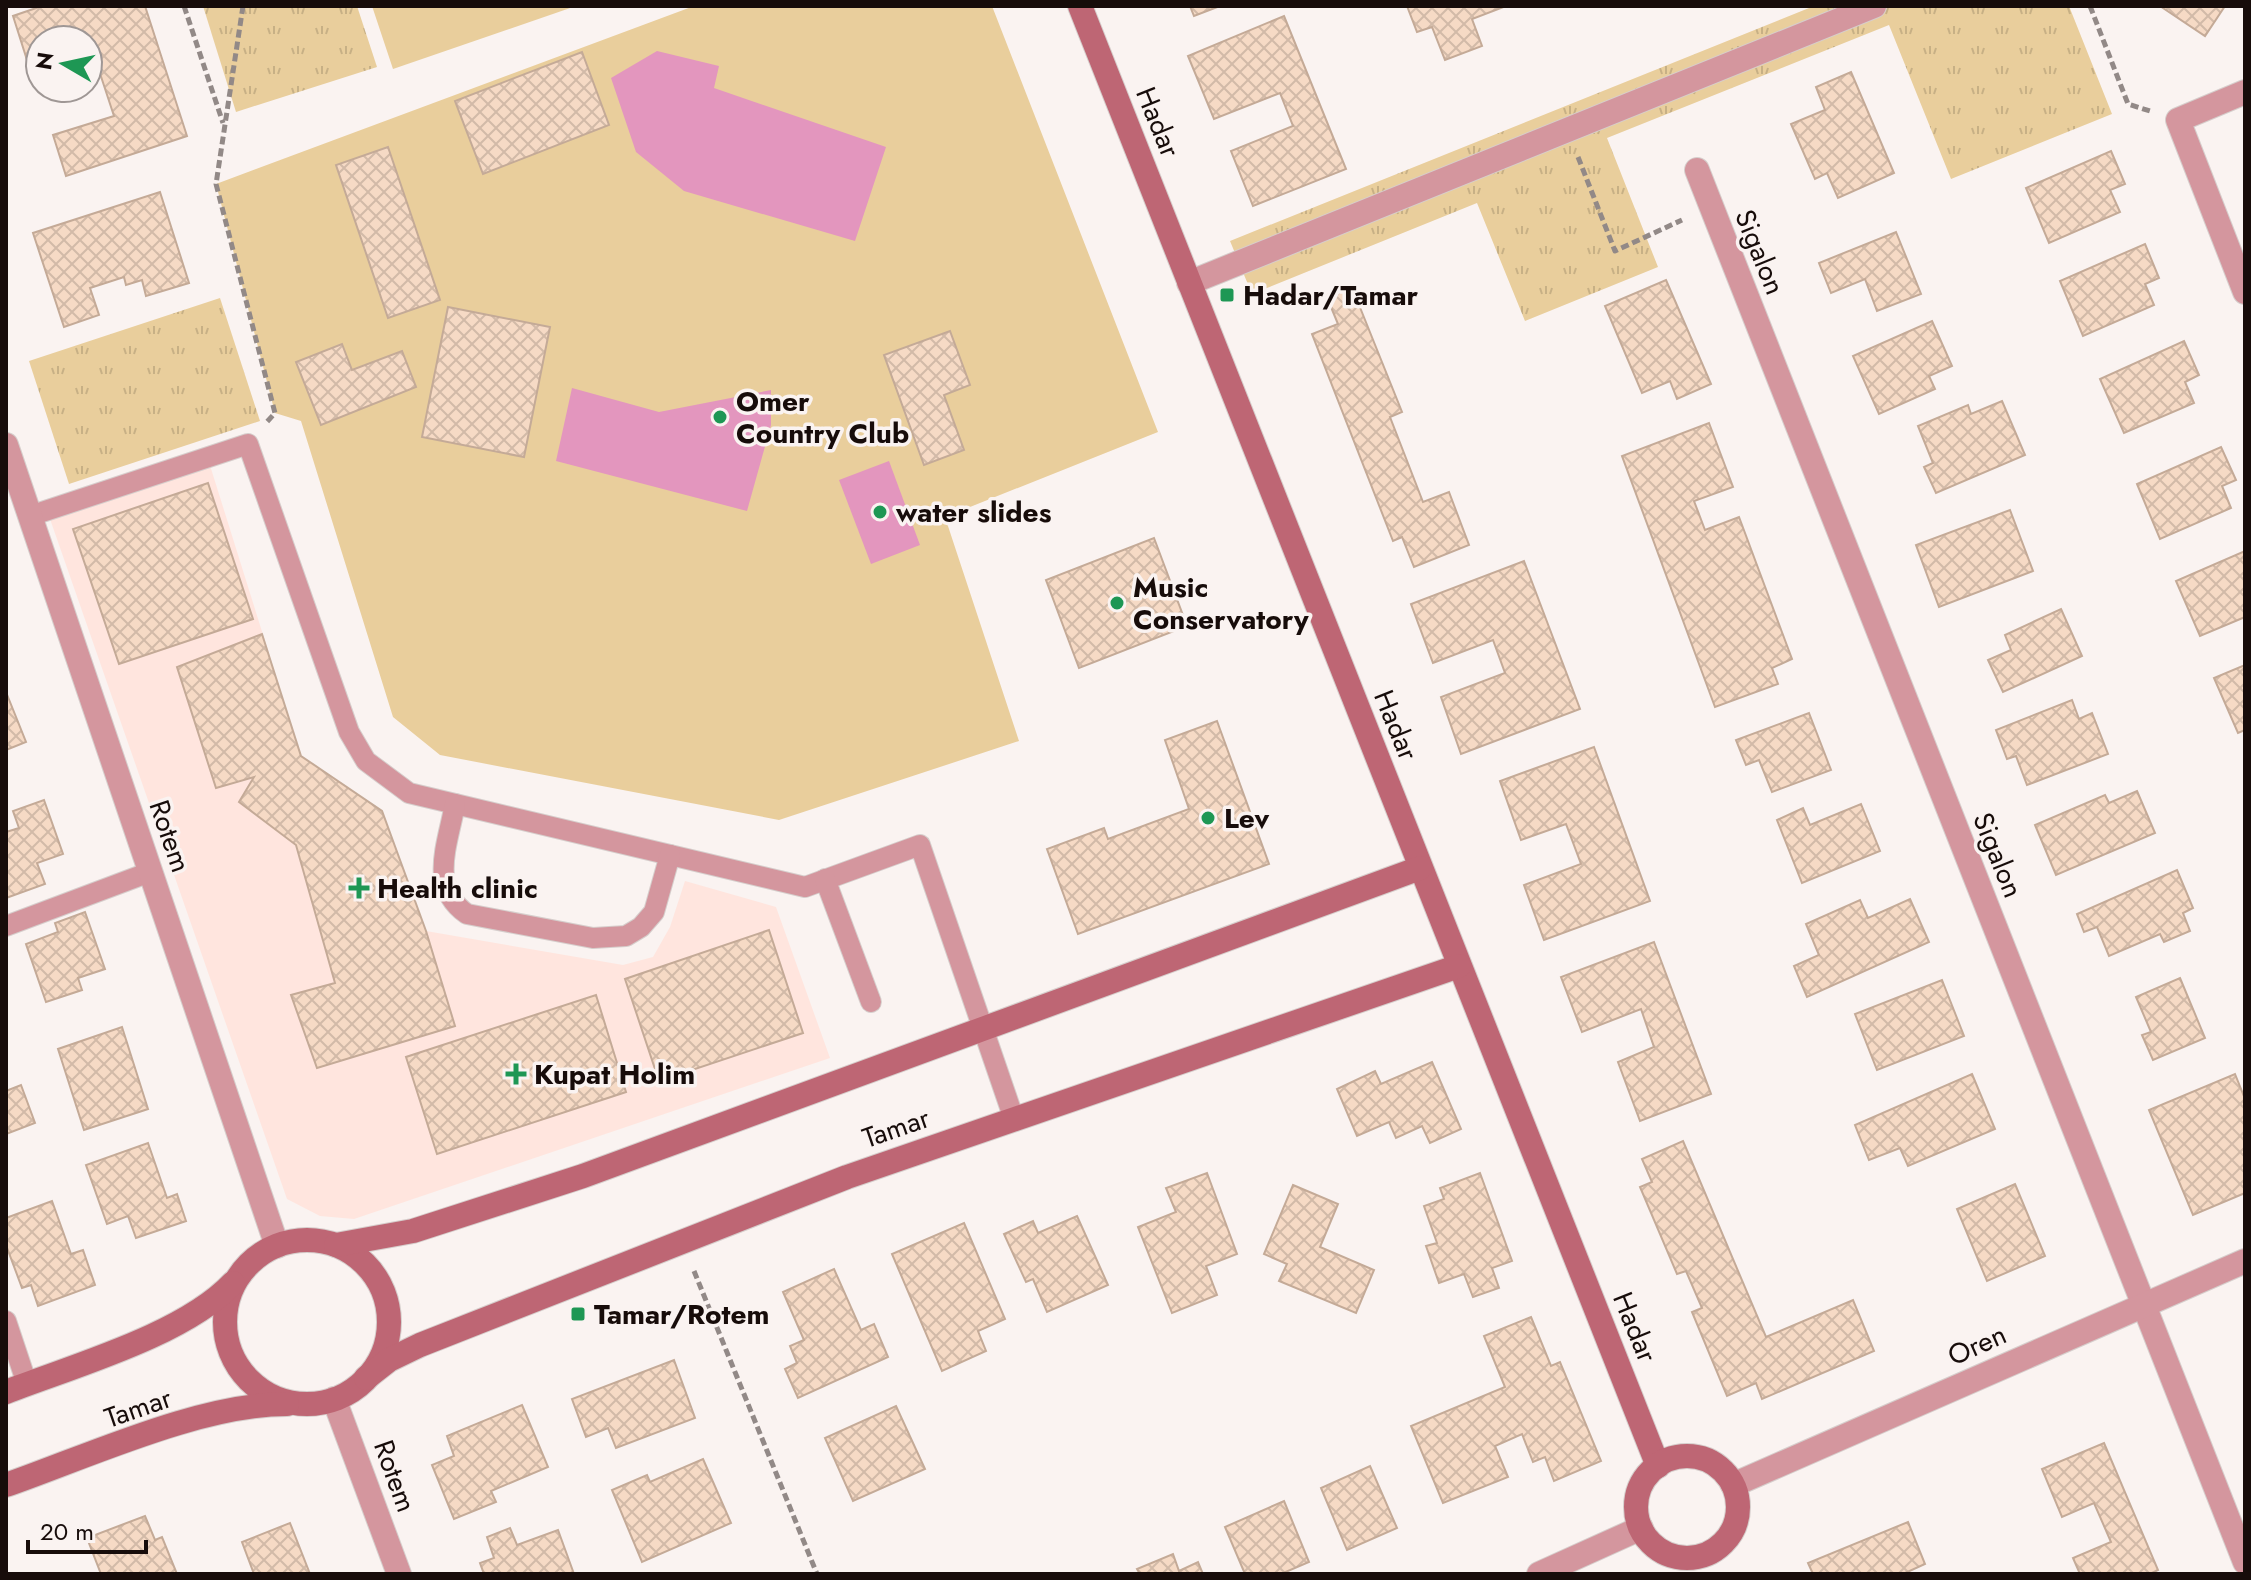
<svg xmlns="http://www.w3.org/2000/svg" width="2251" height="1580" viewBox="0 0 2251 1580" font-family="Jost,sans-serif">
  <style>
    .built { fill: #ffe5de }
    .grass { fill: url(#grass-tufts) }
    .garden { fill: #e9ce9c }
    .water { fill: #e396be }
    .building { fill: url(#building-cross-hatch); stroke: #c4aa97; stroke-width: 2 }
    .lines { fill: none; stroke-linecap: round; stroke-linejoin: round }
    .lane-casing { stroke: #d6cecc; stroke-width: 22 }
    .street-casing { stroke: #d6cecc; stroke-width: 26 }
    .secondary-casing { stroke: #d6cecc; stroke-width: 26 }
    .path { stroke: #928987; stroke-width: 5; stroke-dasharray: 8 4; stroke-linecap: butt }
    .lane { stroke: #d4969e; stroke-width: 20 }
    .street { stroke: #d4969e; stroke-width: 24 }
    .secondary { stroke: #be6674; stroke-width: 24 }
    .poi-dot { fill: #1e9754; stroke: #faf3f1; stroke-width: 3 }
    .labels { text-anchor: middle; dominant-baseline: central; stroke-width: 7; stroke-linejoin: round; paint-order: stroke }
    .street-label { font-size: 28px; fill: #170c0a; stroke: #faf3f1 }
    .poi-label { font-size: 28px; font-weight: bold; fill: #170c0a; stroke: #faf3f1; text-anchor: start }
  </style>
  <defs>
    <pattern id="grass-tufts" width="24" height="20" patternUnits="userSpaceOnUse" patternTransform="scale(2)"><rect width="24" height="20" fill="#e9ce9c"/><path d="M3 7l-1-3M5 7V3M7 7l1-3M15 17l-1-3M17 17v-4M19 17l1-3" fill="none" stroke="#c7b085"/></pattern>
    <pattern id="building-cross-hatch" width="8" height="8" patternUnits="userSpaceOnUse" patternTransform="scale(2)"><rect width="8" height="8" fill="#f6dac5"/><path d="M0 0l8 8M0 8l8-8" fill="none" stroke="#d2baa8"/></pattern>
  </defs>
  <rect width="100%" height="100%" fill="#faf3f1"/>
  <!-- built -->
  <path class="built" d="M208,459L301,756L382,811L426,931L623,965L653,957L670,927L685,881L776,907L830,1058L354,1219L320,1216L287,1199L50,519Z"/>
  <!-- grass -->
  <g class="grass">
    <path d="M203,6H357L377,67L236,112Z"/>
    <path d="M1814,6H2069L2112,114L1951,179L1889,25L1607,138L1658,267L1525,321L1477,203L1252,294L1230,241Z"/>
    <path d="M220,298L260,421L69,484L29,361Z"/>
  </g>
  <!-- garden -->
  <g class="garden">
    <path d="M372,6H576L393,69Z"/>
    <path d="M694,6H992L1158,432L945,517L1019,741L779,820L440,755L393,717L301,421L275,413L216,184Z"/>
  </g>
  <!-- water -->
  <g class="water">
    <path d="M657,51L719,66L714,88L886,147L855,241L684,191L636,152L611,78Z"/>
    <path d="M572,388L659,412L771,390V425L747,511L556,461Z"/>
    <path d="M889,461L920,545L871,564L839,480Z"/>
  </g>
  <!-- building -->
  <g class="building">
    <path d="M42,6H145L187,136L66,176L53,135L114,116L89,40H40V56L27,60L13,16Z"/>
    <path d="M1190,6H1220L1194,16Z"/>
    <path d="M1407,6H1506L1472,19L1482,46L1445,60L1432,27L1417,32Z"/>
    <path d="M2160,6H2225L2205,36Z"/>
    <path d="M1284,16L1346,169L1253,206L1231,151L1293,126L1280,93L1214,119L1188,56Z"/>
    <path d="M582,52L609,125L483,174L455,101Z"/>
    <path d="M1851,72L1894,173L1838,198L1827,173L1815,179L1791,124L1825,110L1816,87Z"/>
    <path d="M388,147L440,300L388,318L336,165Z"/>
    <path d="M2111,151L2125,184L2110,190L2120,212L2049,243L2026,188Z"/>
    <path d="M160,192L189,283L146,296L142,280L126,285L124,277L90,288L99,315L64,327L33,233Z"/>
    <path d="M1896,232L1921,294L1877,311L1865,279L1831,293L1819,263Z"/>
    <path d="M2145,244L2159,278L2145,284L2154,305L2083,336L2060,281Z"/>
    <path d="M1666,280L1711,384L1677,399L1670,381L1642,393L1605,306Z"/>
    <path d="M1351,285L1402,412L1390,417L1423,502L1449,492L1469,545L1414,567L1402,537L1393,541L1312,334L1338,324L1326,295Z"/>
    <path d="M448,307L550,327L524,457L422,437Z"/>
    <path d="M1932,321L1952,366L1929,376L1935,389L1879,414L1853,356Z"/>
    <path d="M950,331L970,385L944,395L964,450L924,465L884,355Z"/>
    <path d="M2184,341L2199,375L2185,382L2194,403L2124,433L2100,379Z"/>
    <path d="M342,344L352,370L402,351L416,387L321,425L296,362Z"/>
    <path d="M2002,401L2025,455L1936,493L1924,467L1933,463L1918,426L1968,405L1971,414Z"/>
    <path d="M1709,423L1733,487L1694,501L1705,530L1739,517L1792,659L1772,668L1778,684L1715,707L1622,456Z"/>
    <path d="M2221,447L2236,480L2222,486L2231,508L2160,539L2137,484Z"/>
    <path d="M208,483L253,619L119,664L73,529Z"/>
    <path d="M2010,510L2033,571L1939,607L1916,545Z"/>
    <path d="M1154,538L1187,626L1079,668L1046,580Z"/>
    <path d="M2245,551V617L2200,636L2176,581Z"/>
    <path d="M1524,561L1580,709L1461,754L1441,697L1505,673L1493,640L1433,663L1411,604Z"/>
    <path d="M2061,609L2082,656L2003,692L1988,660L2011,650L2005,635Z"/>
    <path d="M262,634L301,756L382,811L426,931L455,1026L317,1068L291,995L335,983L296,845L239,802L254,777L216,788L177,667Z"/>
    <path d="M2245,665V730L2238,733L2214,678Z"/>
    <path d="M6,692L26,742L6,750Z"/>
    <path d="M2072,700L2079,719L2092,713L2108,754L2027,785L2016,756L2007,759L1996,730Z"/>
    <path d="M1809,713L1831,770L1772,792L1759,760L1746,765L1736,740Z"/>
    <path d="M1217,721L1269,864L1078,934L1047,849L1104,828L1108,839L1189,809L1165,740Z"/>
    <path d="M1594,747L1650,901L1544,940L1524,885L1581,864L1566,824L1521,840L1500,781Z"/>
    <path d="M2137,791L2155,833L2056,875L2035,825L2105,795L2109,803Z"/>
    <path d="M44,800L63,854L37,863L45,884L6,898V832L19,828L13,811Z"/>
    <path d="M1861,804L1880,851L1802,883L1777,820L1803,808L1810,825Z"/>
    <path d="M2177,870L2193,908L2183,913L2190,931L2164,942L2160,934L2109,956L2097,927L2084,932L2077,914Z"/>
    <path d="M1910,899L1929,942L1807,997L1794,966L1819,955L1806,924L1860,900L1868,918Z"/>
    <path d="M85,912L105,969L78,978L82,990L46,1002L26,944L58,932L55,923Z"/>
    <path d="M769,930L803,1033L659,1081L625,979Z"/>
    <path d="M1654,942L1711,1094L1640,1121L1618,1062L1654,1047L1641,1009L1582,1032L1561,977Z"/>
    <path d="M2180,978L2205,1038L2153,1060L2142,1035L2151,1032L2136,997Z"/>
    <path d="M1942,980L1964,1036L1877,1070L1855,1014Z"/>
    <path d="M596,995L626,1092L437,1154L406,1057Z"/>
    <path d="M122,1027L148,1109L84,1130L58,1049Z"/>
    <path d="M1432,1062L1461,1129L1430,1143L1422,1126L1396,1138L1389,1122L1357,1136L1337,1089L1375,1071L1381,1084Z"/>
    <path d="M1972,1074L1995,1129L1908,1166L1900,1148L1869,1160L1855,1125Z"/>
    <path d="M2235,1074L2245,1099V1193L2193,1215L2149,1110Z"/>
    <path d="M21,1085L35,1123L6,1134V1091Z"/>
    <path d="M1683,1141L1766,1337L1853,1300L1874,1351L1762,1399L1756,1383L1727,1396L1692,1312L1702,1308L1686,1271L1677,1274L1640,1187L1652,1182L1642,1159Z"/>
    <path d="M148,1143L167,1198L177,1194L186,1221L136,1238L128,1216L107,1224L86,1165Z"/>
    <path d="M1207,1173L1237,1254L1206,1266L1217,1295L1172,1313L1138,1227L1176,1212L1166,1188Z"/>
    <path d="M1480,1173L1512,1261L1492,1268L1499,1288L1473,1297L1464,1274L1439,1283L1426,1246L1437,1243L1424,1206L1444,1199L1440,1188Z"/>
    <path d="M2015,1184L2045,1256L1987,1281L1957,1209Z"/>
    <path d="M1293,1185L1338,1204L1320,1247L1374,1270L1356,1313L1279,1281L1287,1264L1264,1254Z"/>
    <path d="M52,1201L71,1254L83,1250L95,1285L38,1306L31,1285L22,1288L6,1245V1218Z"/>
    <path d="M1077,1216L1108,1285L1047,1312L1033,1279L1026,1282L1004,1234L1033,1221L1038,1233Z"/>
    <path d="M964,1223L1005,1319L978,1331L986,1351L942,1371L892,1254Z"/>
    <path d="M834,1269L861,1330L874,1324L888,1357L798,1398L785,1369L797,1363L790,1346L804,1340L783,1292Z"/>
    <path d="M1531,1317L1551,1366L1560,1362L1601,1461L1554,1481L1545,1457L1533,1462L1522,1434L1495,1446L1508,1477L1443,1503L1411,1426L1505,1387L1484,1336Z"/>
    <path d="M674,1360L695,1418L616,1448L608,1428L586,1437L572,1399Z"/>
    <path d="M522,1405L548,1467L491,1491L496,1502L454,1519L432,1465L454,1456L447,1436Z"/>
    <path d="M896,1406L925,1469L853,1501L825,1438Z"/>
    <path d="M2104,1443L2158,1570L2150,1574H2080L2073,1558L2111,1542L2094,1503L2062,1517L2042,1469Z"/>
    <path d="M703,1459L731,1523L642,1562L612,1490L647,1475L650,1482Z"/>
    <path d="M1370,1466L1397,1528L1347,1550L1321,1488Z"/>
    <path d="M1284,1501L1309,1562L1281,1574H1245L1225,1527Z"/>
    <path d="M145,1516L155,1540L162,1537L177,1574H101L87,1538Z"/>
    <path d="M1908,1522L1925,1564L1903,1574H1813L1808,1563Z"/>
    <path d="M290,1523L310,1574H254L242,1542Z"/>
    <path d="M510,1528L517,1545L558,1530L574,1574H484L480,1563L494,1558L487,1537Z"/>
    <path d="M1173,1554L1179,1571L1198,1562L1203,1574H1140L1137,1569Z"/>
  </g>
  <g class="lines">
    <!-- lane casing -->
    <g class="lane-casing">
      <g id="lane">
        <path d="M30,516L248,444L349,732L366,761L409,793L805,887L920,845L1014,1119"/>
        <path d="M455,804C448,844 428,887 467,914L593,938L626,936L641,927L654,912L670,855"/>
        <path d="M825,879L871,1002"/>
        <path d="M6,926L150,872"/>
        <path d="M6,1321L27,1384"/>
      </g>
    </g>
    <!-- street casing -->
    <g class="street-casing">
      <g id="street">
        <path d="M2245,92L2178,120L2245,292"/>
        <path d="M1697,170L2245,1562"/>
        <path d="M1189,283L1874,6"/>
        <path d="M6,445L277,1246"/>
        <path d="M334,1399L399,1574"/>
        <path d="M1733,1485L2245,1261"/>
        <path d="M1539,1574L1641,1528"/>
      </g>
    </g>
    <!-- secondary casing -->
    <g class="secondary-casing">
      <g id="secondary">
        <path d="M1080,6L1658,1466"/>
        <circle cx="307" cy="1322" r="82"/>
        <path d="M336,1245L413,1231L583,1176L1420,868"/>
        <path d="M366,1378L389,1360L420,1345L847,1177L1459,966"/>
        <path d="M6,1392C73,1366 184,1335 233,1283"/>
        <circle cx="1687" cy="1507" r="51"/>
        <path d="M6,1485C89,1456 200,1404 287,1404"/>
      </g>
    </g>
    <!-- path -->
    <g class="path">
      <path d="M184,6L223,123"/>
      <path d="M243,6L216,184L275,413L265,424"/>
      <path d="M2090,6L2128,104L2150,111"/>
      <path d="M1578,157L1615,251L1682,220"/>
      <path d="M694,1271L817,1574"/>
    </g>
    <!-- lane -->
    <use href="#lane" class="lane"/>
    <!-- street -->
    <use href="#street" class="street"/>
    <!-- secondary -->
    <use href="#secondary" class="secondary"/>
  </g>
  <!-- markers -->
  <g class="poi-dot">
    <rect x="1219" y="287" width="16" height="16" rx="4"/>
    <circle cx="720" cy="417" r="8"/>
    <circle cx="880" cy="512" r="8"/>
    <circle cx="1117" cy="603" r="8"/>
    <circle cx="1208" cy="818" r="8"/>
    <path d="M355 876h8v8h8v8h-8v8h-8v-8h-8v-8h8z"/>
    <path d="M512 1062h8v8h8v8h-8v8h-8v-8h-8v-8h8z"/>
    <rect x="570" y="1306" width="16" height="16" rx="4"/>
  </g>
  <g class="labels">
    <!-- street labels -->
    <g class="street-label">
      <text transform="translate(1158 122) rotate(68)">Hadar</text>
      <text transform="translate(1760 252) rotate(68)">Sigalon</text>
      <text transform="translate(1396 725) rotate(68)">Hadar</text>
      <text transform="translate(170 836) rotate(71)">Rotem</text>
      <text transform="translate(1998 855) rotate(68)">Sigalon</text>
      <text transform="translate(896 1128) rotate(-19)">Tamar</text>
      <text transform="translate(1635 1327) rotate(68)">Hadar</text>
      <text transform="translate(1977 1345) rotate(-24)">Oren</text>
      <text transform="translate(138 1408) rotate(-19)">Tamar</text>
      <text transform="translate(395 1476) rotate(70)">Rotem</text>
    </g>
    <!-- poi labels -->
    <g class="poi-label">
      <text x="1243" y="295">Hadar/Tamar</text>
      <text x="736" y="401">Omer<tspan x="736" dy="32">Country Club</tspan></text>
      <text x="896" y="512">water slides</text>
      <text x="1133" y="587">Music<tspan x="1133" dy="32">Conservatory</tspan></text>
      <text x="1224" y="818">Lev</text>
      <text x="377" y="888">Health clinic</text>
      <text x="534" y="1074">Kupat Holim</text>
      <text x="594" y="1314">Tamar/Rotem</text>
    </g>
  </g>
  <!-- border -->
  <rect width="2251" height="1580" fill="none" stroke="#170c0a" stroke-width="16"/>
  <!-- north arrow -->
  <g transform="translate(64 64) rotate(279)"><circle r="38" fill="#faf3f1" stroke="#9f9795" stroke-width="2"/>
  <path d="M0-6L14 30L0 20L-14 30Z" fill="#1e9754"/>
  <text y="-12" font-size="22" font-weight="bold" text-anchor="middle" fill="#170c0a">N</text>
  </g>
  <!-- scale -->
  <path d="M28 1540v12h118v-12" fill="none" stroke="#170c0a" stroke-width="4"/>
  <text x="40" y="1540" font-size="24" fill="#170c0a" stroke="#faf3f1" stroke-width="6" paint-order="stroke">20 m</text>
</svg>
